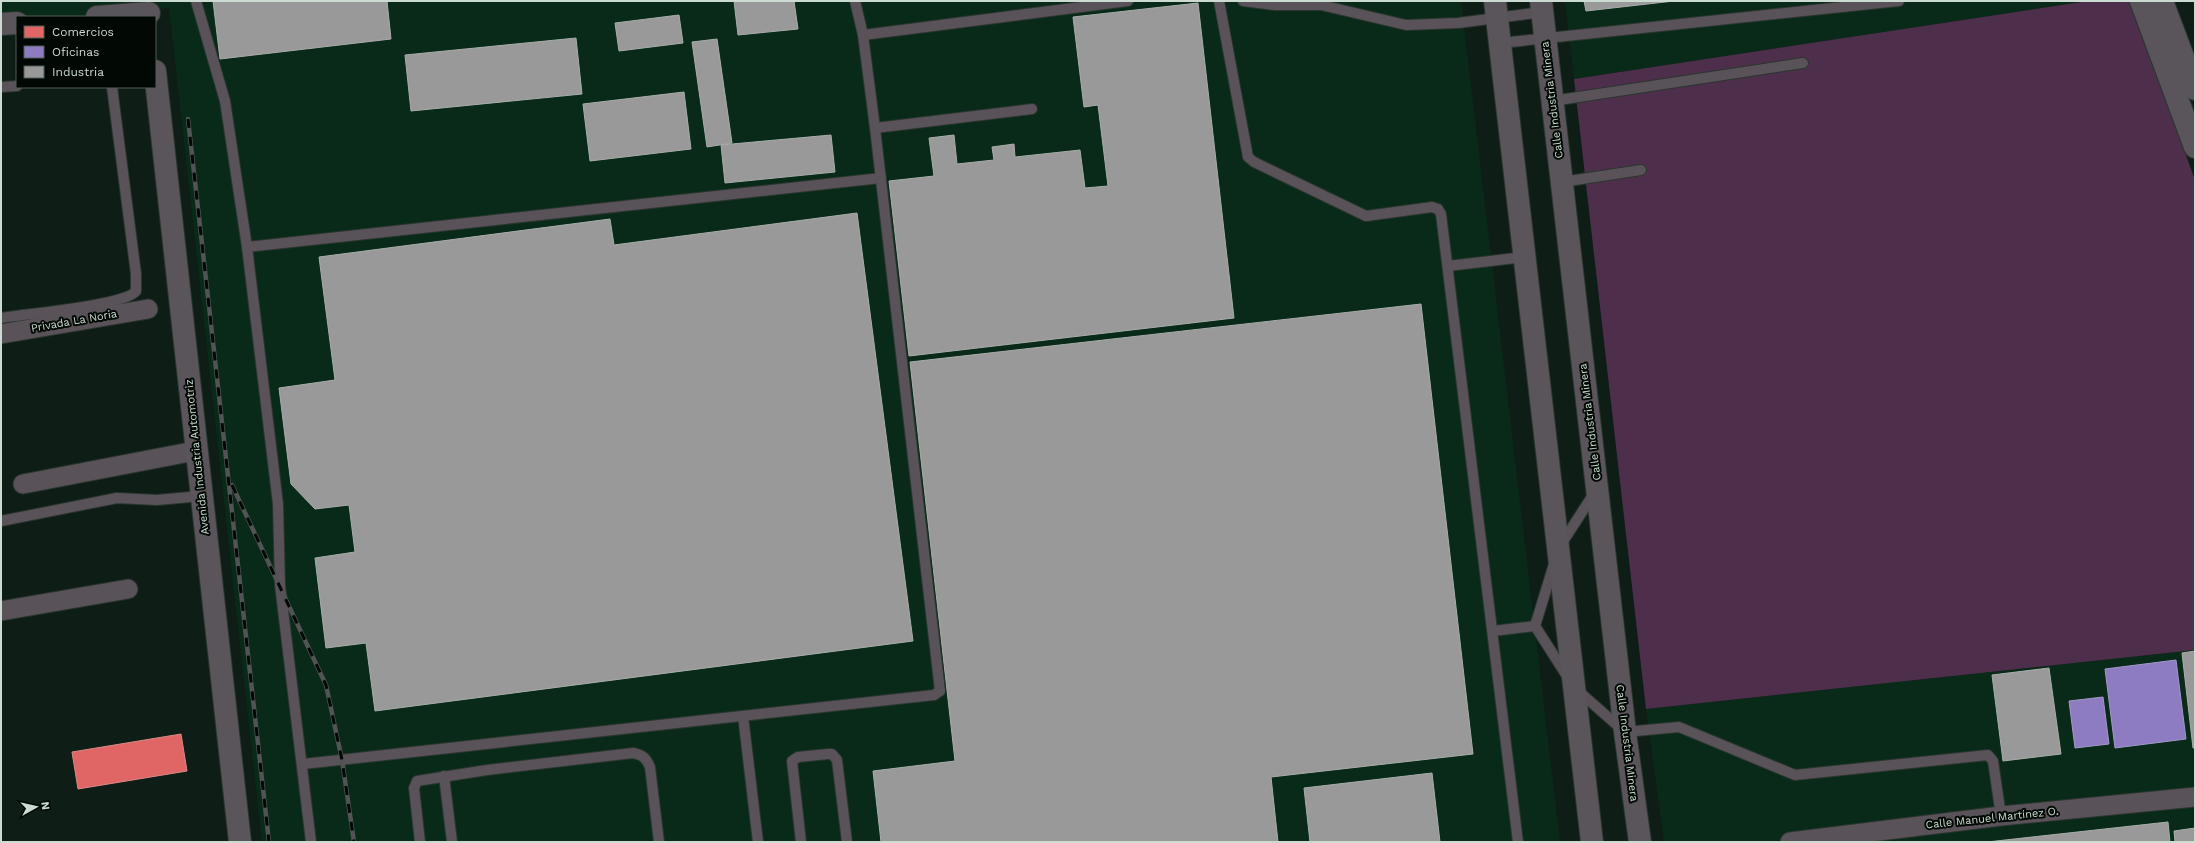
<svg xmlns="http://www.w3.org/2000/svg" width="2196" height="843" viewBox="0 0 2196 843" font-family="'Work Sans',sans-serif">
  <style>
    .built { fill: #092a19 }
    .green { fill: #4e2f4b }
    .shops { fill: #e06666; stroke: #da8986 }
    .offices { fill: #8e7cc3; stroke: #a198c7 }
    .industry { fill: #999; stroke: #a8adaa }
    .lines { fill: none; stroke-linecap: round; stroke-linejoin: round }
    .service-casing { stroke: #2a362f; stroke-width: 12 }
    .minor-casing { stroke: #2a362f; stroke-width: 21 }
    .secondary-casing { stroke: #2a362f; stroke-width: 24 }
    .service { stroke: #595259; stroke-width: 10 }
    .minor { stroke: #595259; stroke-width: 19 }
    .secondary { stroke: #5a545b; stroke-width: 22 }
    .rail-casing { stroke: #515354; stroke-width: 4.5 }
    .rail { stroke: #020904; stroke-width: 3; stroke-dasharray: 9; stroke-linecap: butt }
    .labels { text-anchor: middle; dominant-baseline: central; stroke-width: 4; stroke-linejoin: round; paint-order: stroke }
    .street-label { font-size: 11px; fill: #ccdbd1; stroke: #020904 }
  </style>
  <rect width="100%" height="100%" fill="#0e1d15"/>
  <!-- built -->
  <g class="built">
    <path d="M1,1H1461L1560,842H262L169,8L94,17H17L1,29Z"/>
    <path d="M1565,1H2088L1574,79Z"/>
    <path d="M2195,650V842H1664L1646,709Z"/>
  </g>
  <!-- green -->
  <path class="green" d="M2088,1H2130L2195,180V650L1646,709L1574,79Z"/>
  <!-- shops -->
  <path class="shops" d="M181,734L187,771L78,789L72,752Z"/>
  <!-- offices -->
  <g class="offices">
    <path d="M2176,660L2186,739L2115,748L2105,669Z"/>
    <path d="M2103,697L2109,744L2075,748L2069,701Z"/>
  </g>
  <!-- industry -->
  <g class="industry">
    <path d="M213,1H387L391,39L220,59Z"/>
    <path d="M734,1H794L798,29L738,35Z"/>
    <path d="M1584,1H1674L1586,11Z"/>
    <path d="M1198,3L1234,318L909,356L889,181L934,176L929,138L954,135L957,164L994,160L992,147L1014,144L1015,157L1080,150L1085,188L1108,186L1098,105L1084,107L1073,17Z"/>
    <path d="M679,15L683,43L619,51L615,23Z"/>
    <path d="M576,38L582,94L411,111L405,55Z"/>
    <path d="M717,39L732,143L707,147L692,42Z"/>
    <path d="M684,92L691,149L590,161L583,104Z"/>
    <path d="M831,135L835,172L725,183L721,145Z"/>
    <path d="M857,213L913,641L375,711L366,643L326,648L315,558L355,552L349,505L315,509L291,484L279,388L335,380L319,257L610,219L614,245Z"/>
    <path d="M1421,304L1473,754L1271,777L1278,842H881L873,771L955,761L910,362Z"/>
    <path d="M2195,651V748H2193L2182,653Z"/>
    <path d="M2049,668L2061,754L2003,761L1992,675Z"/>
    <path d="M1432,773L1440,842H1310L1304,788Z"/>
    <path d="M2168,822L2170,842H1987Z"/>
    <path d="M2195,828V842H2175L2174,831Z"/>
  </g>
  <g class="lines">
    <!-- service casing -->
    <g class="service-casing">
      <g id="service">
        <path d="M196,1L225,101L247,247L278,504L280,585L311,842"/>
        <path d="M1219,1L1248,157L1254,162L1366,216L1432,207L1438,209L1441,214L1518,842"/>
        <path d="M1243,1L1275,5H1321L1406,25L1458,23L1542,12"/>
        <path d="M863,35L1128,1"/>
        <path d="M1501,43L1899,1"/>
        <path d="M1,87L17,86"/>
        <path d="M1552,101L1803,63"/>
        <path d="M875,128L1032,109"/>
        <path d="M1562,182L1641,170"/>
        <path d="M247,247L881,178"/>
        <path d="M1448,266L1524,257"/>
        <path d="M1,318C24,314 125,306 136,291V274L112,87"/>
        <path d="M1,521L117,498L157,500L201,496"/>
        <path d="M1560,546L1595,492"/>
        <path d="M1554,564L1535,626L1567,676"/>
        <path d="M1493,631L1535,626"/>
        <path d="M1576,689L1625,732L1679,727L1795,775L1988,755L1993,761L2001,816"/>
        <path d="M743,716L758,842"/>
        <path d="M303,764L934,695L940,691L875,128L863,35L855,1"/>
        <path d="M444,776L452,842"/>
        <path d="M420,842L414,788L417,781L487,770L633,753C643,755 646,758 650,767L659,842"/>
        <path d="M801,842L792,761L798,757L828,754H832L837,760L847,842"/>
      </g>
    </g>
    <!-- minor casing -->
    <g class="minor-casing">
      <g id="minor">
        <path d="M1,334L148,309"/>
        <path d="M23,484L195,451"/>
        <path d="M1,611L128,589"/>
        <path d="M1790,842L2001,816L2195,797"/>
      </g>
    </g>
    <!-- secondary casing -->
    <g class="secondary-casing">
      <g id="secondary">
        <path d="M1495,1L1592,842"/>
        <path d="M1541,1L1625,732L1640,842"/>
        <path d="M2141,1L2195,147"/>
        <path d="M2162,1L2195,89"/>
        <path d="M97,17L149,13"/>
        <path d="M1,24L17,23"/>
        <path d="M155,71L240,842"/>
      </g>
    </g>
    <!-- service -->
    <use href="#service" class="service"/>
    <!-- minor -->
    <use href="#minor" class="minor"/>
    <!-- secondary -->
    <use href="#secondary" class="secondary"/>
    <!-- rail casing -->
    <g class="rail-casing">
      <g id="rail">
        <path d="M188,119L269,842"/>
        <path d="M232,485L326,685L342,760L354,842"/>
      </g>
    </g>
    <!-- rail -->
    <use href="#rail" class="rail"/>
  </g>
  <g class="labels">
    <!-- street labels -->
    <g class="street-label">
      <text transform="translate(1552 100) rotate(-97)">Calle Industria Minera</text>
      <text transform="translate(74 321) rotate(-10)">Privada La Noria</text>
      <text transform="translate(1590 422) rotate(-97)">Calle Industria Minera</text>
      <text transform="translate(197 457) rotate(-96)">Avenida Industria Automotriz</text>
      <text transform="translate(1627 743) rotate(83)">Calle Industria Minera</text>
      <text transform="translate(1992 818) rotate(-6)">Calle Manuel Martínez O.</text>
    </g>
  </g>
  <!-- border -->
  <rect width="2196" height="843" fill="none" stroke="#ccdbd1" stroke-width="4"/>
  <!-- legend -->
  <rect x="16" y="16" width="140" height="72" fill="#020904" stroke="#535d56"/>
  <rect x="24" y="26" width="20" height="12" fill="#e06666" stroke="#535d56"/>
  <text x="52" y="36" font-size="12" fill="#ccdbd1">Comercios</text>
  <rect x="24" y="46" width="20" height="12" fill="#8e7cc3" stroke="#535d56"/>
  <text x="52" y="56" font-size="12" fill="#ccdbd1">Oficinas</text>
  <rect x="24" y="66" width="20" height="12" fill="#999999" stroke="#535d56"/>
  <text x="52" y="76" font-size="12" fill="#ccdbd1">Industria</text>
  <!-- north arrow -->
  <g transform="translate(36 807) rotate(82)" stroke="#020904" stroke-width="3" paint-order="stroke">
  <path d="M0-3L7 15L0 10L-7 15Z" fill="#ccdbd1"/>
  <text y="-6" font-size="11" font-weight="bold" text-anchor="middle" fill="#ccdbd1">N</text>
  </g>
</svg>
